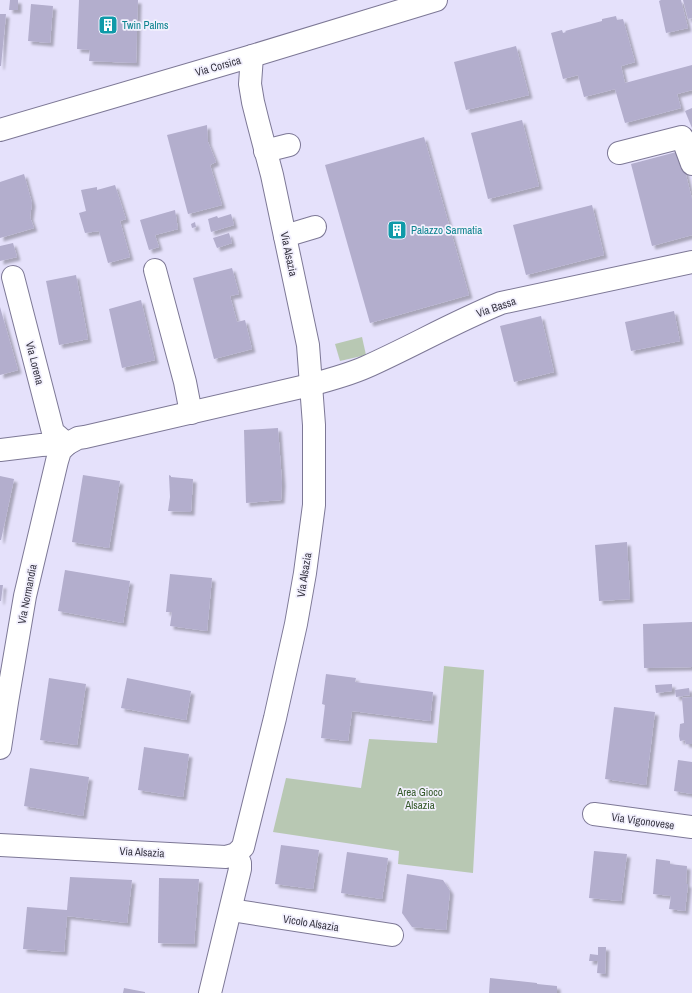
<svg xmlns="http://www.w3.org/2000/svg" width="692" height="993" viewBox="0 0 692 993" font-family="'Archivo Narrow',sans-serif">
  <style>
    .green { fill: #b8c8b3 }
    .building { fill: #b3aecd; filter: url(#shadow) }
    .lines { fill: none; stroke-linecap: round; stroke-linejoin: round }
    .minor-casing { stroke: #7d7896; stroke-width: 24 }
    .minor { stroke: #fff; stroke-width: 22 }
    .labels { text-anchor: middle; dominant-baseline: central; stroke-width: 3.5; stroke-linejoin: round; paint-order: stroke }
    .culture-label { font-size: 11px; fill: #0d838f; stroke: #f2f0fd; text-anchor: start }
    .street-label { font-size: 11px; fill: #373542; stroke: #f2f0fd }
    .park-label { font-size: 11px; fill: #35592a; stroke: #f2f0fd }
  </style>
  <defs>
    <filter id="shadow"><feDropShadow dx="3.5" dy="3.5" stdDeviation="1" flood-color="#0004"/></filter>
  </defs>
  <rect width="100%" height="100%" fill="#e5e1fb"/>
  <!-- green -->
  <g class="green">
    <path d="M362,337L366,355L340,361L335,344Z"/>
    <path d="M444,666L484,670L473,873L398,864L399,851L273,832L286,778L361,788L369,739L437,743Z"/>
  </g>
  <!-- building -->
  <g class="building">
    <path d="M10,0H18V10H9Z"/>
    <path d="M79,0H138L136,63L89,61L90,50L77,49Z"/>
    <path d="M661,0H681L688,28L666,33L659,1Z"/>
    <path d="M683,0H692V18L688,19Z"/>
    <path d="M31,4L53,6L50,43L28,41Z"/>
    <path d="M0,14H6L1,66H0Z"/>
    <path d="M616,16L617,20L623,19L635,62L621,66L625,83L692,65V90L677,94L681,108L625,123L615,89L584,97L578,75L563,79L551,33L562,30L563,33L566,32L565,31L602,21V19Z"/>
    <path d="M516,46L529,95L466,110L454,62Z"/>
    <path d="M692,108V128L685,111Z"/>
    <path d="M522,120L539,186L488,199L471,133Z"/>
    <path d="M207,125L208,142L216,162L210,165L222,205L188,214L167,135Z"/>
    <path d="M424,137L469,295L370,323L325,165Z"/>
    <path d="M680,151L692,199V235L652,246L631,164Z"/>
    <path d="M24,174L32,203L30,217L34,228L0,238V182Z"/>
    <path d="M115,185L126,219L120,221L130,257L108,263L99,231L85,233L79,213L86,211L81,190L97,187V190Z"/>
    <path d="M592,205L604,255L526,275L513,225Z"/>
    <path d="M175,210L178,229L155,235L159,247L149,250L140,220Z"/>
    <path d="M231,214L234,225L211,232L208,219L217,216L218,218Z"/>
    <path d="M195,222L196,227L192,228L191,224Z"/>
    <path d="M229,233L232,243L217,248L213,238Z"/>
    <path d="M13,243L17,257L0,261V246Z"/>
    <path d="M232,268L239,294L230,296L237,322L245,320L252,349L214,359L193,278Z"/>
    <path d="M76,275L88,339L59,345L46,281Z"/>
    <path d="M141,300L155,360L122,368L109,309Z"/>
    <path d="M0,307L18,370L0,375Z"/>
    <path d="M674,311L680,341L631,351L625,322Z"/>
    <path d="M541,316L554,372L514,382L500,326Z"/>
    <path d="M278,428L282,483L281,500L246,503L244,430Z"/>
    <path d="M83,475L120,481L109,548L72,542Z"/>
    <path d="M169,475L171,476V477L193,479L191,512L168,511L170,497Z"/>
    <path d="M0,476L14,479L1,540H0Z"/>
    <path d="M627,542L630,599L599,601L595,545Z"/>
    <path d="M65,570L130,581L123,623L58,611Z"/>
    <path d="M170,574L212,578L207,631L170,626L172,612H166Z"/>
    <path d="M0,585H3L1,601H0Z"/>
    <path d="M692,622V667L644,668L643,624Z"/>
    <path d="M326,674L356,678L355,682L433,692L430,721L352,711L348,741L321,738L325,705L322,704Z"/>
    <path d="M49,678L86,684L77,745L40,740Z"/>
    <path d="M127,678L191,691L186,720L121,708Z"/>
    <path d="M672,684V691L656,693L655,685Z"/>
    <path d="M689,688L690,695L676,697L675,690Z"/>
    <path d="M692,697V744H686L685,740L680,741L679,736L680,724L684,723L682,698Z"/>
    <path d="M614,707L655,712L646,785L605,779Z"/>
    <path d="M144,747L189,754L183,797L138,790Z"/>
    <path d="M678,760L692,762V794L674,791Z"/>
    <path d="M30,768L89,777L83,816L24,806Z"/>
    <path d="M281,845L319,850L313,889L275,884Z"/>
    <path d="M594,851L627,854L621,901L589,898Z"/>
    <path d="M347,852L388,858L382,899L341,893Z"/>
    <path d="M656,859L670,861V864L687,866L686,884H688L685,911L669,909L671,896L653,894Z"/>
    <path d="M407,874L443,880L450,891L446,930L412,927L402,913Z"/>
    <path d="M70,877L132,880L127,923L67,916L64,952L23,949L27,907L67,910Z"/>
    <path d="M159,878L199,879L194,944L158,943Z"/>
    <path d="M598,947H606L605,974L597,973L598,961H589L590,954L598,955Z"/>
    <path d="M490,978L537,983V984L557,986V993H489Z"/>
    <path d="M124,988L145,992V993H123Z"/>
  </g>
  <g class="lines">
    <!-- minor casing -->
    <g class="minor-casing">
      <g id="minor">
        <path d="M0,130L252,56L436,0"/>
        <path d="M265,151L289,145"/>
        <path d="M619,153L682,137L692,164"/>
        <path d="M285,236L315,227"/>
        <path d="M155,270L185,382L191,413"/>
        <path d="M13,277L53,432L67,444"/>
        <path d="M0,450L41,445L67,444L78,438L85,437L310,385C329,380 348,375 366,367C411,347 454,322 501,303L692,262"/>
        <path d="M0,748L7,702L25,596L57,461L60,451L67,444"/>
        <path d="M594,814L692,827"/>
        <path d="M0,845L226,857L236,854L243,847L275,718L296,624L305,573L314,505V425L308,345L272,175L258,122L253,102L250,84L252,56"/>
        <path d="M231,910L392,935"/>
        <path d="M210,993L240,869V863L236,854"/>
      </g>
    </g>
    <!-- minor -->
    <use href="#minor" class="minor"/>
  </g>
  <!-- icons -->
  <defs>
    <g id="building-square" transform="scale(1)"><rect x="-9" y="-9" width="18" height="18" rx="4" fill="#0f9aa8" stroke="#f2f0fd"/><path d="M-4-6H4V6H1V3H-1V6H-4ZM-2.5-4.3h1.7v1.8h-1.7ZM.8-4.3h1.7v1.8H.8ZM-2.5-1h1.7V.8h-1.7ZM.8-1h1.7V.8H.8Z" fill="#fff"/></g>
  </defs>
  <g fill-rule="evenodd">
    <use href="#building-square" x="108" y="25"/>
    <use href="#building-square" x="397" y="230"/>
  </g>
  <g class="labels">
    <!-- culture labels -->
    <g class="culture-label">
      <text x="122" y="25">Twin Palms</text>
      <text x="411" y="230">Palazzo Sarmatia</text>
    </g>
    <!-- street labels -->
    <g class="street-label">
      <text transform="translate(218 66) rotate(-16)">Via Corsica</text>
      <text transform="translate(289 254) rotate(78)">Via Alsazia</text>
      <text transform="translate(496 307) rotate(-19)">Via Bassa</text>
      <text transform="translate(35 363) rotate(76)">Via Lorena</text>
      <text transform="translate(304 575) rotate(-81)">Via Alsazia</text>
      <text transform="translate(27 594) rotate(-79)">Via Normandia</text>
      <text transform="translate(643 821) rotate(8)">Via Vigonovese</text>
      <text transform="translate(142 852) rotate(3)">Via Alsazia</text>
      <text transform="translate(311 923) rotate(9)">Vicolo Alsazia</text>
    </g>
    <!-- park labels -->
    <g class="park-label">
      <text x="420" y="792">Area Gioco<tspan x="420" dy="13">Alsazia</tspan></text>
    </g>
  </g>
</svg>
